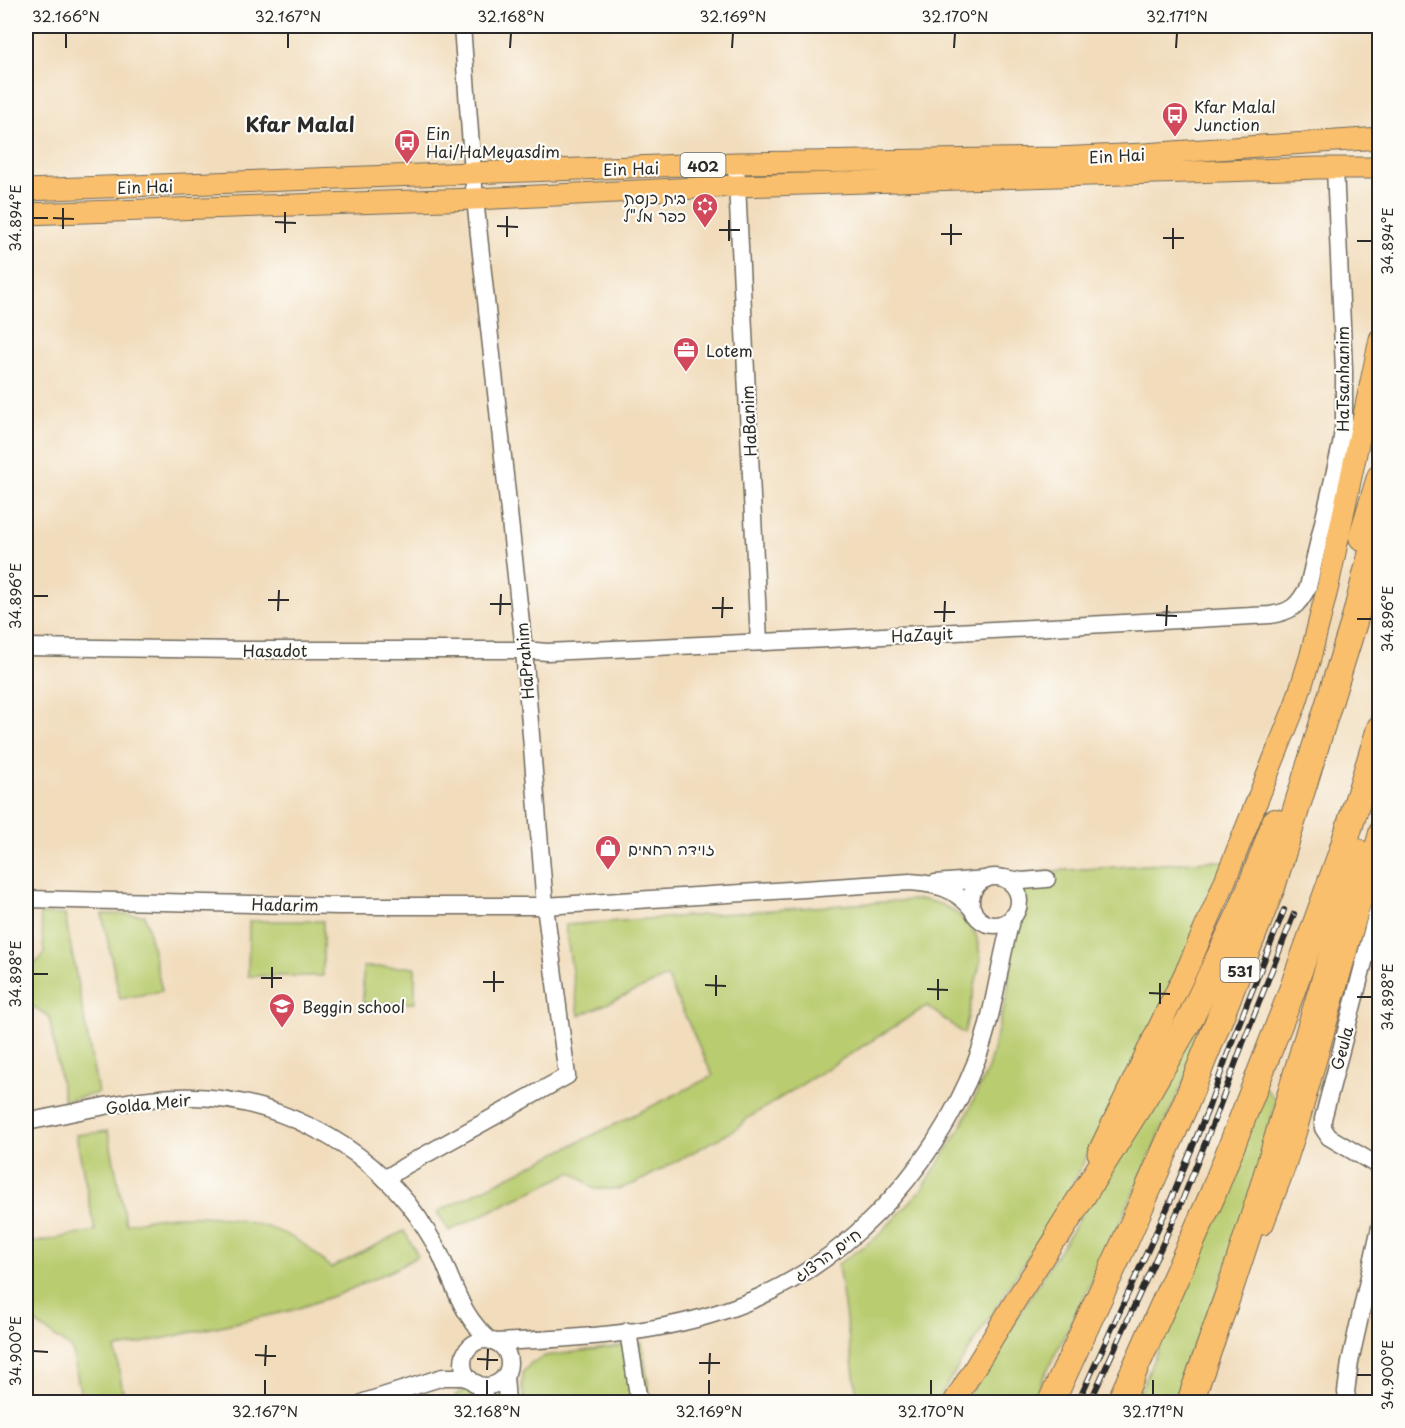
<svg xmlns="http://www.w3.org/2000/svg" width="1405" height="1428" viewBox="0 0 1405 1428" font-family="'Playpen Sans','Playpen Sans Hebrew',sans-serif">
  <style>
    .green { fill: #b9cc6f; stroke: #727c4d; stroke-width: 1.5 }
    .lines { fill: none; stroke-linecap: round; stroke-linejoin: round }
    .minor-casing { stroke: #70695d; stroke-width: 19 }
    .major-casing { stroke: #70695d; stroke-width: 23 }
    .highway-casing { stroke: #70695d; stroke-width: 28 }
    .minor { stroke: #fff; stroke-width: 16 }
    .major { stroke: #f9bf6d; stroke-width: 21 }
    .highway { stroke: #f9bf6d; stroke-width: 26 }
    .rail-casing { stroke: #2b2b2b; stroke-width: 6 }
    .rail { stroke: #fdfcf7; stroke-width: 4; stroke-dasharray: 11; stroke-linecap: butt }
    .ticks { fill: none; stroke: #2b2b2b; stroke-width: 2 }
    .labels { text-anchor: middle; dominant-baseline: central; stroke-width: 4.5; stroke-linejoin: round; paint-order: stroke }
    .shield { fill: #fdfcf7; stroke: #6a6a68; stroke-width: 1.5 }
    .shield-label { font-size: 15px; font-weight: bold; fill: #2b2b2b }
    .poi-label { font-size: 16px; fill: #2b2b2b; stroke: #fdfcf7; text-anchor: start }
    .street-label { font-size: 16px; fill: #2b2b2b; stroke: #fdfcf7 }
    .quarter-label { font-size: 20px; font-weight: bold; fill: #2b2b2b; stroke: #fdfcf7 }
    .neatline { fill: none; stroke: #2b2b2b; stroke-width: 2 }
    .ticks-label { font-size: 15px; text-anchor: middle; fill: #2b2b2b }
  </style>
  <rect width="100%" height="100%" fill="#fdfcf7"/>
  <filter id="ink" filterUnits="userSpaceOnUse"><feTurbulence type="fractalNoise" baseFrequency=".0167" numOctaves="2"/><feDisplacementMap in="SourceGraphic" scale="12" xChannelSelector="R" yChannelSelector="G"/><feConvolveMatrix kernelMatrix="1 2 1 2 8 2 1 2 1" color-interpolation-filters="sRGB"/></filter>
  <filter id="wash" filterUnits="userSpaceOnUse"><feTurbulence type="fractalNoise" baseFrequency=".008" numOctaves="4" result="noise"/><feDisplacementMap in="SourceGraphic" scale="24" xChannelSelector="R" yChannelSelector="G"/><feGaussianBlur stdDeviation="1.35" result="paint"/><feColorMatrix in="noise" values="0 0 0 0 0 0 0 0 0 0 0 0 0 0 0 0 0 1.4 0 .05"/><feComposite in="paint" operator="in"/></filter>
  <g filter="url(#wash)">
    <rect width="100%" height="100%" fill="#f1dcbb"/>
    <!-- green -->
    <g class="green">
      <path d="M1210,861H1231L1176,985L1064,1200L936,1402H858L838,1264L877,1237L923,1188L959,1131L988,1069L1007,995L1014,935L1022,896L1005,874Z"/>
      <path d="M912,900H926L943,905L959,915L976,934L981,959L964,1034L927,1006L748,1118L738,1128L636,1183L618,1189H595L572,1172L449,1231L437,1212L713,1076L667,977L579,1016L565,925Z"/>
      <path d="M40,914L65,915L98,1093L64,1101L49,1016L32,1006L26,1007V975L44,953Z"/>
      <path d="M102,914L145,915L162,991L120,999Z"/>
      <path d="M249,921H323V976H248Z"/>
      <rect x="363" y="967" width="52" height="36"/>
      <path d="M1209,1001L1217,1007L1109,1247L1031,1402H964L1066,1240Z"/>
      <path d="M1265,1088L1276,1100L1255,1183L1179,1402H1136Z"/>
      <path d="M108,1131L126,1224C138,1222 150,1218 163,1217C208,1213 268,1219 306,1246C315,1253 323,1261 331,1268L404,1231L418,1256L397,1268L342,1293L293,1310L115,1349L125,1402H82L72,1349L26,1316V1244L95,1231L76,1135Z"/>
      <path d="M642,1343L651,1402H525L522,1388L523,1372L531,1363L545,1356Z"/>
      <path d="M466,1389L470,1394L473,1402H457L455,1395Z"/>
    </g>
  </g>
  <g filter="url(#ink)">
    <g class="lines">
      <!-- minor casing -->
      <g class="minor-casing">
        <g id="minor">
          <path d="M736,163L759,642"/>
          <path d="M26,647L240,650H524L547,652L828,639L1270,615C1291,612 1298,606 1308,587L1341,445L1344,420V370L1335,168"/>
          <circle cx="995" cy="901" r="24"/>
          <path d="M1004,878L1022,881L1047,879"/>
          <path d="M935,883L986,879"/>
          <path d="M26,899L340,906H545L910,882C937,884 955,888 973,910"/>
          <path d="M1380,901L1323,1119V1128L1329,1137L1380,1167"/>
          <path d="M26,1122C74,1113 130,1098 178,1097C270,1094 365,1142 418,1217C426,1230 435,1243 441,1256C456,1289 462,1317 491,1341"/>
          <path d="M385,1179L405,1166L567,1076L545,906L524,650L475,199L462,26"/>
          <path d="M628,1331L639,1402"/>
          <circle cx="486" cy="1363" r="23"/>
          <path d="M495,1342C567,1339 651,1335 720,1312C839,1274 932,1174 977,1059C994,1015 999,963 1012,917"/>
          <path d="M505,1376L507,1402"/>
          <path d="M476,1383L487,1402"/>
          <path d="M364,1402L443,1377H462L470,1379"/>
          <path d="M1348,1402L1346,1392L1350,1362L1380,1227"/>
        </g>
      </g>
      <!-- major casing -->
      <g class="major-casing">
        <g id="major">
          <path d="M26,190L736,163L1057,158L1144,154L1380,138"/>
          <path d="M26,214L475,199L736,186L1318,168H1380"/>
          <path d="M1098,1153L1188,967L1218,898L1295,706L1310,658L1328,586L1380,339"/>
          <path d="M1263,1224L1282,1174L1295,1134L1380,831"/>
          <path d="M954,1402L1017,1298L1059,1233L1066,1218"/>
        </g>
      </g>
      <!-- highway casing -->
      <g class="highway-casing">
        <g id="highway">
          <path d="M1362,537L1380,477"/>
          <path d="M1059,1233L1150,1088L1191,1017L1241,911L1264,853L1275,822"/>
          <path d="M1051,1402L1127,1237L1185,1105L1272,887L1354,622L1380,520"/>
          <path d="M1120,1402L1212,1196L1287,1004L1341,854L1380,728"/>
          <path d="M1190,1402L1230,1289L1259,1200L1334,948L1357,852"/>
        </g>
      </g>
      <!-- minor -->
      <use href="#minor" class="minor"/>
      <!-- major -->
      <use href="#major" class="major"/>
      <!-- highway -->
      <use href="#highway" class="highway"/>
      <!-- rail casing -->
      <g class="rail-casing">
        <g id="rail">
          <path d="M1078,1402L1170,1202L1208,1109L1233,1039L1284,910"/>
          <path d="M1090,1402L1180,1206L1217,1113L1243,1043L1294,914"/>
        </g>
      </g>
      <!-- rail -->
      <use href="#rail" class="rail"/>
    </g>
  </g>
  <!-- ticks -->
  <path class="ticks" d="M66,48V33M288,48V33M510,48L511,33M732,48L733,33M954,48L955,33M1176,48L1177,33M33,218H48M53,218L74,219M275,222L296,223M497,226L518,227M63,229V208M719,230H740M285,233V212M941,234H962M507,237V216M1163,238H1184M729,241V220M1357,241H1372M951,245V224M1173,249V228M33,596H48M268,600H289M490,604H511M712,608H733M278,611L279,590M934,612H955M500,615L501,594M1156,615L1177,616M722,618L723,597M1357,619H1372M944,622L945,601M1166,626L1167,605M33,974H48M261,978H282M483,982H504M705,985L726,986M272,988V967M927,989L948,990M494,992V971M1149,993L1170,994M716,996V975M1357,997H1372M938,1000V979M1160,1004V983M33,1351L48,1352M255,1355L276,1356M477,1359L498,1360M699,1363H720M265,1366L266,1345M487,1370L488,1349M709,1374L710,1353M1357,1375H1372M265,1395V1380M487,1395V1380M709,1395V1380M931,1395V1380M1153,1395V1380"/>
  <!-- icons -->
  <defs>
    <g id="bus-pin" transform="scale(1.35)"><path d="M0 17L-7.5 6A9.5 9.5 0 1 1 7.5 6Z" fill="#d1495b" stroke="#fdfcf7"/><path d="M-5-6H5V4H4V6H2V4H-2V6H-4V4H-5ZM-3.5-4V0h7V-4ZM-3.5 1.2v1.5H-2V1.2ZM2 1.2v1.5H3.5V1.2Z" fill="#fff"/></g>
    <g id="synagogue-pin" transform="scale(1.35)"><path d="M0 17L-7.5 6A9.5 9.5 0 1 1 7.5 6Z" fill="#d1495b" stroke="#fdfcf7"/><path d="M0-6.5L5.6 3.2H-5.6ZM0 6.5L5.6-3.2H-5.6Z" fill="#fff"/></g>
    <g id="office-pin" transform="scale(1.35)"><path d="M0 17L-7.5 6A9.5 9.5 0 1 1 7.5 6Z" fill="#d1495b" stroke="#fdfcf7"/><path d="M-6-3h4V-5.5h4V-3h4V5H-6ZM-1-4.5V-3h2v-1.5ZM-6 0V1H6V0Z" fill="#fff"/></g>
    <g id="shop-pin" transform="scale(1.35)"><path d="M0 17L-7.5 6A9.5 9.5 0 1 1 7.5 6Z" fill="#d1495b" stroke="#fdfcf7"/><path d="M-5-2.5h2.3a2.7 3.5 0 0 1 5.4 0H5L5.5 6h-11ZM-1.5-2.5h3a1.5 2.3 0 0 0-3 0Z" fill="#fff"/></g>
    <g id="school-pin" transform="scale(1.35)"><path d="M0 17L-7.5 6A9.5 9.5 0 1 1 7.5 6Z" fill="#d1495b" stroke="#fdfcf7"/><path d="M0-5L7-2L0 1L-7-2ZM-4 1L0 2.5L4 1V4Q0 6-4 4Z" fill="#fff"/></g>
  </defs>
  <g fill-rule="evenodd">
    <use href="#bus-pin" x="1175" y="115"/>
    <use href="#bus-pin" x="407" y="142"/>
    <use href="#synagogue-pin" x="705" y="206"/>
    <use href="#office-pin" x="686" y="350"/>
    <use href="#shop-pin" x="608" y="848"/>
    <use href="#school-pin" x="282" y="1006"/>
  </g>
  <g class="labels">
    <!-- shield labels -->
    <g class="shield">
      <rect x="680.5" y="153" width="45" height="24" rx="4.5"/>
      <rect x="1220.5" y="958" width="39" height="24" rx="4.5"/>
    </g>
    <g class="shield-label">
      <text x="703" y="165">402</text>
      <text x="1240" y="970">531</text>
    </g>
    <!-- poi labels -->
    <g class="poi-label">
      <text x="1194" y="106">Kfar Malal<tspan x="1194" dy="18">Junction</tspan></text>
      <text x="426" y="133">Ein<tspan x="426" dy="18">Hai/HaMeyasdim</tspan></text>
      <text x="686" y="197" text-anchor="end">בית כנסת<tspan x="686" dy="18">כפר מל"ל</tspan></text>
      <text x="706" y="350">Lotem</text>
      <text x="628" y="848">זוידה רחמים</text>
      <text x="302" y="1006">Beggin school</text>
    </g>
    <!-- street labels -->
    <g class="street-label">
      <text transform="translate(1117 155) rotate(-3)">Ein Hai</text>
      <text transform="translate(631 168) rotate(-2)">Ein Hai</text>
      <text transform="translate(145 186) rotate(-2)">Ein Hai</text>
      <text transform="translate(1342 379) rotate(-90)">HaTsanhanim</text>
      <text transform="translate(748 421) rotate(-93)">HaBanim</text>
      <text transform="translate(922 634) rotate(-3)">HaZayit</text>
      <text x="275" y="650">Hasadot</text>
      <text transform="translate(524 661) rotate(-95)">HaPrahim</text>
      <text transform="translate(285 904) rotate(1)">Hadarim</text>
      <text transform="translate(1341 1048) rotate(-75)">Geula</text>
      <text transform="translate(148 1103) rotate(-6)">Golda Meir</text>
      <text transform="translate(827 1254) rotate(-36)">חיים הרצוג</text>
    </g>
    <!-- quarter labels -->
    <g class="quarter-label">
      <text x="300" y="124">Kfar Malal</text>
    </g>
  </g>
  <!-- margin -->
  <rect width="1405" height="1428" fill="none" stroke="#fdfcf7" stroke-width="66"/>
  <rect x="33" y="33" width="1339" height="1362" class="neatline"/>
  <g class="ticks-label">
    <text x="66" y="22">32.166°N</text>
    <text x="288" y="22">32.167°N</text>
    <text x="511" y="22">32.168°N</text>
    <text x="733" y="22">32.169°N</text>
    <text x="955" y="22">32.170°N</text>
    <text x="1177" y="22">32.171°N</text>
    <text transform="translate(16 218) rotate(-90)" y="5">34.894°E</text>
    <text transform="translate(1388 241) rotate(-90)" y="5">34.894°E</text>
    <text transform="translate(16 596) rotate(-90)" y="5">34.896°E</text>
    <text transform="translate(1388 619) rotate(-90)" y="5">34.896°E</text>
    <text transform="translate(16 974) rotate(-90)" y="5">34.898°E</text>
    <text transform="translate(1388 997) rotate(-90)" y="5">34.898°E</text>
    <text transform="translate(16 1351) rotate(-90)" y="5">34.900°E</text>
    <text transform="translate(1388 1375) rotate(-90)" y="5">34.900°E</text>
    <text x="265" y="1417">32.167°N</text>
    <text x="487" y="1417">32.168°N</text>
    <text x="709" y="1417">32.169°N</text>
    <text x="931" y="1417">32.170°N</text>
    <text x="1153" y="1417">32.171°N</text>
  </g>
</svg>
